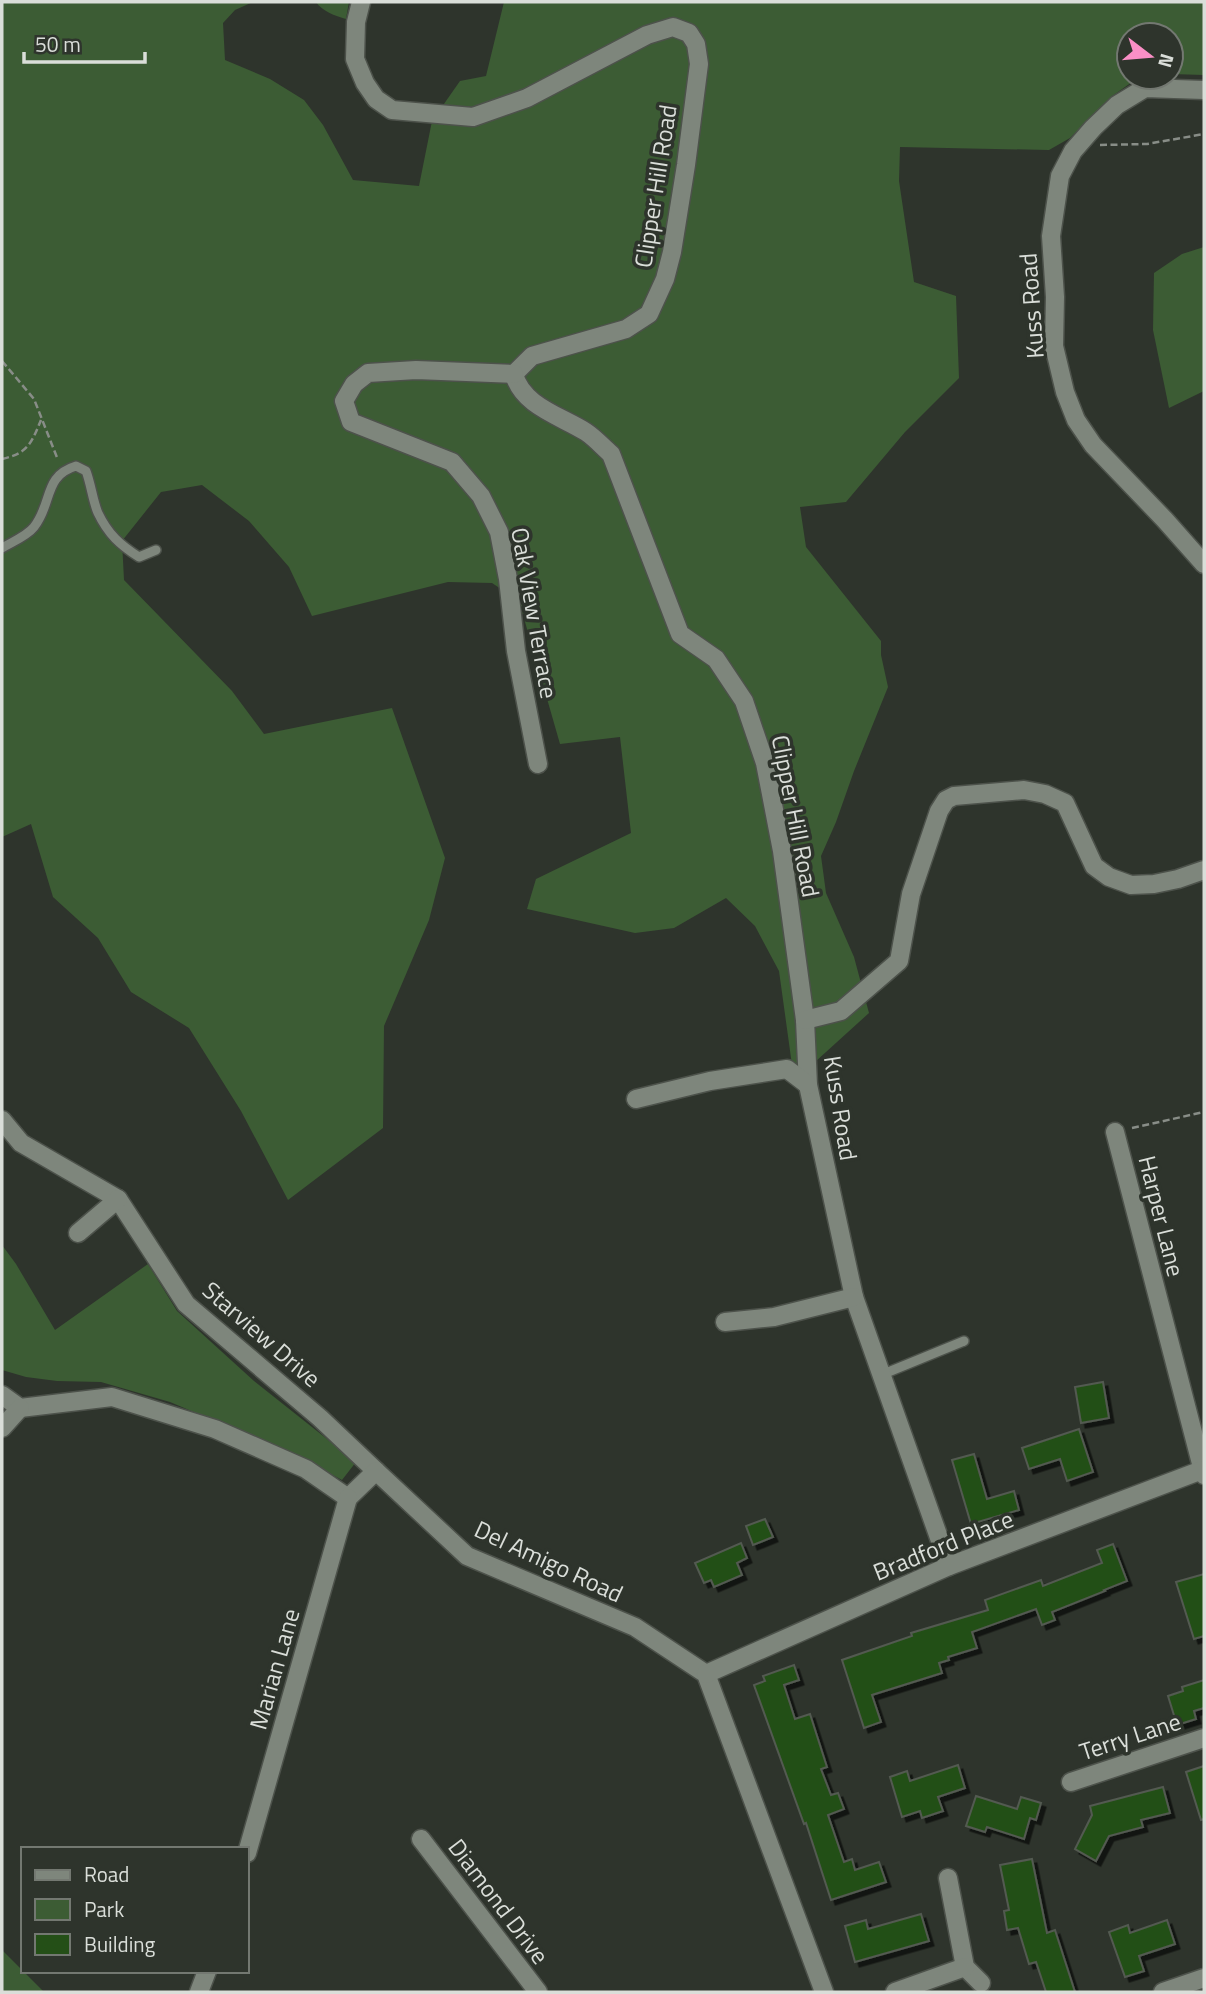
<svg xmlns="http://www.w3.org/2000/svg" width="1206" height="1994" viewBox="0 0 1206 1994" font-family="'Titillium Web',sans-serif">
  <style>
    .green { fill: #3c5c34 }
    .building { fill: #244f17; stroke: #535a51; stroke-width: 2; filter: url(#shadow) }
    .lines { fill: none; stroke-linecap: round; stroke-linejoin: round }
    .service-casing { stroke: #4d524b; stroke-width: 12 }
    .minor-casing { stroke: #4d524b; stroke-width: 21 }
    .path { stroke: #888d87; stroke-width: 2.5; stroke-dasharray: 7 3.5; stroke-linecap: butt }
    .service { stroke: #7e867c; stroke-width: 9 }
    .minor { stroke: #7e867c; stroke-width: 18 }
    .labels { text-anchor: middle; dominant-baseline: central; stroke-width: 7; stroke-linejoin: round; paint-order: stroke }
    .street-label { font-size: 24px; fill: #daded9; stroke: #2e342c }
  </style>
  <defs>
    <filter id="shadow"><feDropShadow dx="4.5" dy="4.5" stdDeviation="0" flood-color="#0009"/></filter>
  </defs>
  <rect width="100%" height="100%" fill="#2e342c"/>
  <!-- green -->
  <g class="green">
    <path d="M2,2H253L235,10L223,23L225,60L270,79L304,100L323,125L353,180L419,186L432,121L460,81L486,76L504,2H1204V75L1171,74V35H1129V77H1139L1111,97L1070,138L1049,150L900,147L899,181L914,282L956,296L959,378L905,432L846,502L800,507L806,547L881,641V655L888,687L854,771L836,822L821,856L826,893L854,957L869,1013L815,1062L792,1065L779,971L755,926L726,898L674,928L635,933L527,909L536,879L631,833L620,737L560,744L519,601L492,583L448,582L312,616L289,567L249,521L202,485L161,492L122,541L124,580L232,691L264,734L392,708L445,858L429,920L384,1026L383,1128L288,1200L241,1111L189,1028L131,992L98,938L53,897L31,824L2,837Z"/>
    <path d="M316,2H349L346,19C335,16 322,11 316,2Z"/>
    <path d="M1204,247V391L1169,408L1153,330L1154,273L1182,254Z"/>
    <path d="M2,1245L16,1264L55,1330L148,1264L177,1311L254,1381L356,1462L342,1480L289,1452L170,1402L101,1382L57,1381L26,1377L2,1370Z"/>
    <path d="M2,1950L44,1992H2Z"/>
  </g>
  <!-- building -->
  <g class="building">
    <path d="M1103,1382L1109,1418L1081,1423L1075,1387Z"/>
    <path d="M1079,1429L1093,1472L1067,1481L1060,1459L1029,1469L1022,1448Z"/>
    <path d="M974,1454L987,1499L1014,1491L1019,1510L971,1524L952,1460Z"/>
    <path d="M765,1519L773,1537L753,1545L746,1526Z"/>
    <path d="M741,1543L747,1558L737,1563L742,1575L714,1587L711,1580L704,1583L695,1563Z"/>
    <path d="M1113,1544L1127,1581L1104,1590L1105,1591L1052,1612L1055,1620L1042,1625L1036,1609L972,1632L977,1648L948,1657L949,1660L939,1663L942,1673L872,1695L881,1722L864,1728L842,1660L912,1636L911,1633L988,1610L985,1600L1041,1580L1043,1586L1102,1563L1097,1550Z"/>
    <path d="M1204,1574V1636L1194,1639L1176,1582Z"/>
    <path d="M794,1665L799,1680L784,1685L795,1719L810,1714L827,1767L821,1769L831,1795L838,1793L844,1809L828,1815L844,1862L852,1859L855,1870L879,1862L886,1882L831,1900L806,1823L804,1824L754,1685L765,1681L763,1676Z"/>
    <path d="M1204,1680V1708L1194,1711L1196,1719L1177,1725L1168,1696L1183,1691L1182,1687Z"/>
    <path d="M958,1765L965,1788L938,1797L943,1811L922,1818L920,1811L902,1817L890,1777L907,1771L910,1781Z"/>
    <path d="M1204,1766V1819L1201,1820L1186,1772Z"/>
    <path d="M1163,1787L1170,1813L1141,1820L1143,1827L1109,1836L1096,1861L1075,1849L1092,1815L1090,1806Z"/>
    <path d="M976,1796L1017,1809L1021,1797L1041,1803L1036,1820L1030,1818L1024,1839L987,1827L985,1832L966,1826Z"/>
    <path d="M1032,1859L1047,1933L1055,1930L1075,1992H1046L1036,1962L1029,1964L1018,1928L1007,1930L1004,1911L1009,1910L1000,1865Z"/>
    <path d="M921,1914L929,1941L855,1962L845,1926L866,1920L868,1929Z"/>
    <path d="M1167,1920L1175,1944L1139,1956L1144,1971L1125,1977L1109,1932L1128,1925L1130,1933Z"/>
  </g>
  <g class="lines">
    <!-- service casing -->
    <g class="service-casing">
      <g id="service">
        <path d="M2,548C12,542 27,536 34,527C53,503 43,476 76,466L86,471C91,484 93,502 98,513C108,534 120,545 139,557L156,550"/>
        <path d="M881,1375L964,1341"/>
      </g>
    </g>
    <!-- minor casing -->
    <g class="minor-casing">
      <g id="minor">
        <path d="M361,2L356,22L355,59L365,83L376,99L392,110L473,117L527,98L647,35L673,27L689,33L696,44L699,64L686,165L672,252L665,279L649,314L626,329L532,356L514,374C522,406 561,416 586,432C595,438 603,447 611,454L680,634L716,659L744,701L765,763L782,851L805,1020L808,1085L854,1297L949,1566"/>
        <path d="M1204,90L1145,88L1117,105L1093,128L1073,151L1060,176L1051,236L1055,297L1054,346L1065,392L1076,420L1093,445L1165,520L1204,564"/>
        <path d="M514,374L416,370L368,373L354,384L344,401L351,422L452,462L481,496L499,532L508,579L516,651L538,764"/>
        <path d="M805,1020L841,1011L899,961L911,894L939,811L946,800L954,796L1024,790L1045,794L1065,803L1094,866L1109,877L1131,885L1154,884L1178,879L1204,870"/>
        <path d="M636,1099L710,1081L787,1069L808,1085"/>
        <path d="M2,1120L21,1143L118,1199L186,1304L320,1418L376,1471"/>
        <path d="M1115,1132L1204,1475"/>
        <path d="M78,1233L118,1199"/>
        <path d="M725,1322L774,1317L854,1297"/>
        <path d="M2,1395L20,1408L112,1397L215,1429L306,1469L348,1498L376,1471L467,1556L635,1627L706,1674L824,1992"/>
        <path d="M2,1428L20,1408"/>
        <path d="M706,1674L949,1566L1202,1470"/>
        <path d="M1071,1782L1204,1738"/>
        <path d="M421,1839L538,1992"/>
        <path d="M247,1853L348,1498"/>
        <path d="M948,1878L965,1967L981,1983"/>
        <path d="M199,1992L207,1971"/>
        <path d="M895,1992L965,1967"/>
        <path d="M1163,1992L1204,1978"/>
      </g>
    </g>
    <!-- path -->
    <g class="path">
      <path d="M1100,145L1147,144L1204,134"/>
      <path d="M2,361L34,399L58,460"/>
      <path d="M2,459C28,453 31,444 41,420"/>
      <path d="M1132,1128L1204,1112"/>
    </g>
    <!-- service -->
    <use href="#service" class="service"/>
    <!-- minor -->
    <use href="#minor" class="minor"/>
  </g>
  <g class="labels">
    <!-- street labels -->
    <g class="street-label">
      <text transform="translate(655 186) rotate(-81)">Clipper Hill Road</text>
      <text transform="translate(1031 306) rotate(-94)">Kuss Road</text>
      <text transform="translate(535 613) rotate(80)">Oak View Terrace</text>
      <text transform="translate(796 816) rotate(79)">Clipper Hill Road</text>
      <text transform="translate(841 1108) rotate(81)">Kuss Road</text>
      <text transform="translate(1162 1216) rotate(76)">Harper Lane</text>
      <text transform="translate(262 1334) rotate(41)">Starview Drive</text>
      <text transform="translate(943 1545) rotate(-22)">Bradford Place</text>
      <text transform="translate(549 1561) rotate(25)">Del Amigo Road</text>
      <text transform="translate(274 1669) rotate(-74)">Marian Lane</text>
      <text transform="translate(1130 1736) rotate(-18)">Terry Lane</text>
      <text transform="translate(499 1901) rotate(53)">Diamond Drive</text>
    </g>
  </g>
  <!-- border -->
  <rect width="1206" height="1994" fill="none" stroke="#daded9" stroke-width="7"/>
  <!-- legend -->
  <rect x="21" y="1847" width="228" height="126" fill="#2e342c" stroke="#737871" stroke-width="2"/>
  <rect x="35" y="1870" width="35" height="10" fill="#7e867c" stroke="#737871" stroke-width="2"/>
  <text x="84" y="1882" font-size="21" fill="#daded9">Road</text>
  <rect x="35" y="1899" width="35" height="21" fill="#3c5c34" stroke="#737871" stroke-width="2"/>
  <text x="84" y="1917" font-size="21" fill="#daded9">Park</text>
  <rect x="35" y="1934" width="35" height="21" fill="#244f17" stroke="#737871" stroke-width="2"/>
  <text x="84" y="1952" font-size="21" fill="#daded9">Building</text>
  <!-- north arrow -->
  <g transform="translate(1150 56) rotate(106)"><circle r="33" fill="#2e342c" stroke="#737871" stroke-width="2"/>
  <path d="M0-5L12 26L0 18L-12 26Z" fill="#fa8fc6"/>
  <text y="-10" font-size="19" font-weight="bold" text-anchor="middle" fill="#daded9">N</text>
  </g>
  <!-- scale -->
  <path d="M24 52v10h121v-10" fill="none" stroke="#daded9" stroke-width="3.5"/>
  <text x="35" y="52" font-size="21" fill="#daded9" stroke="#2e342c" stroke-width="5" paint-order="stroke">50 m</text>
</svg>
